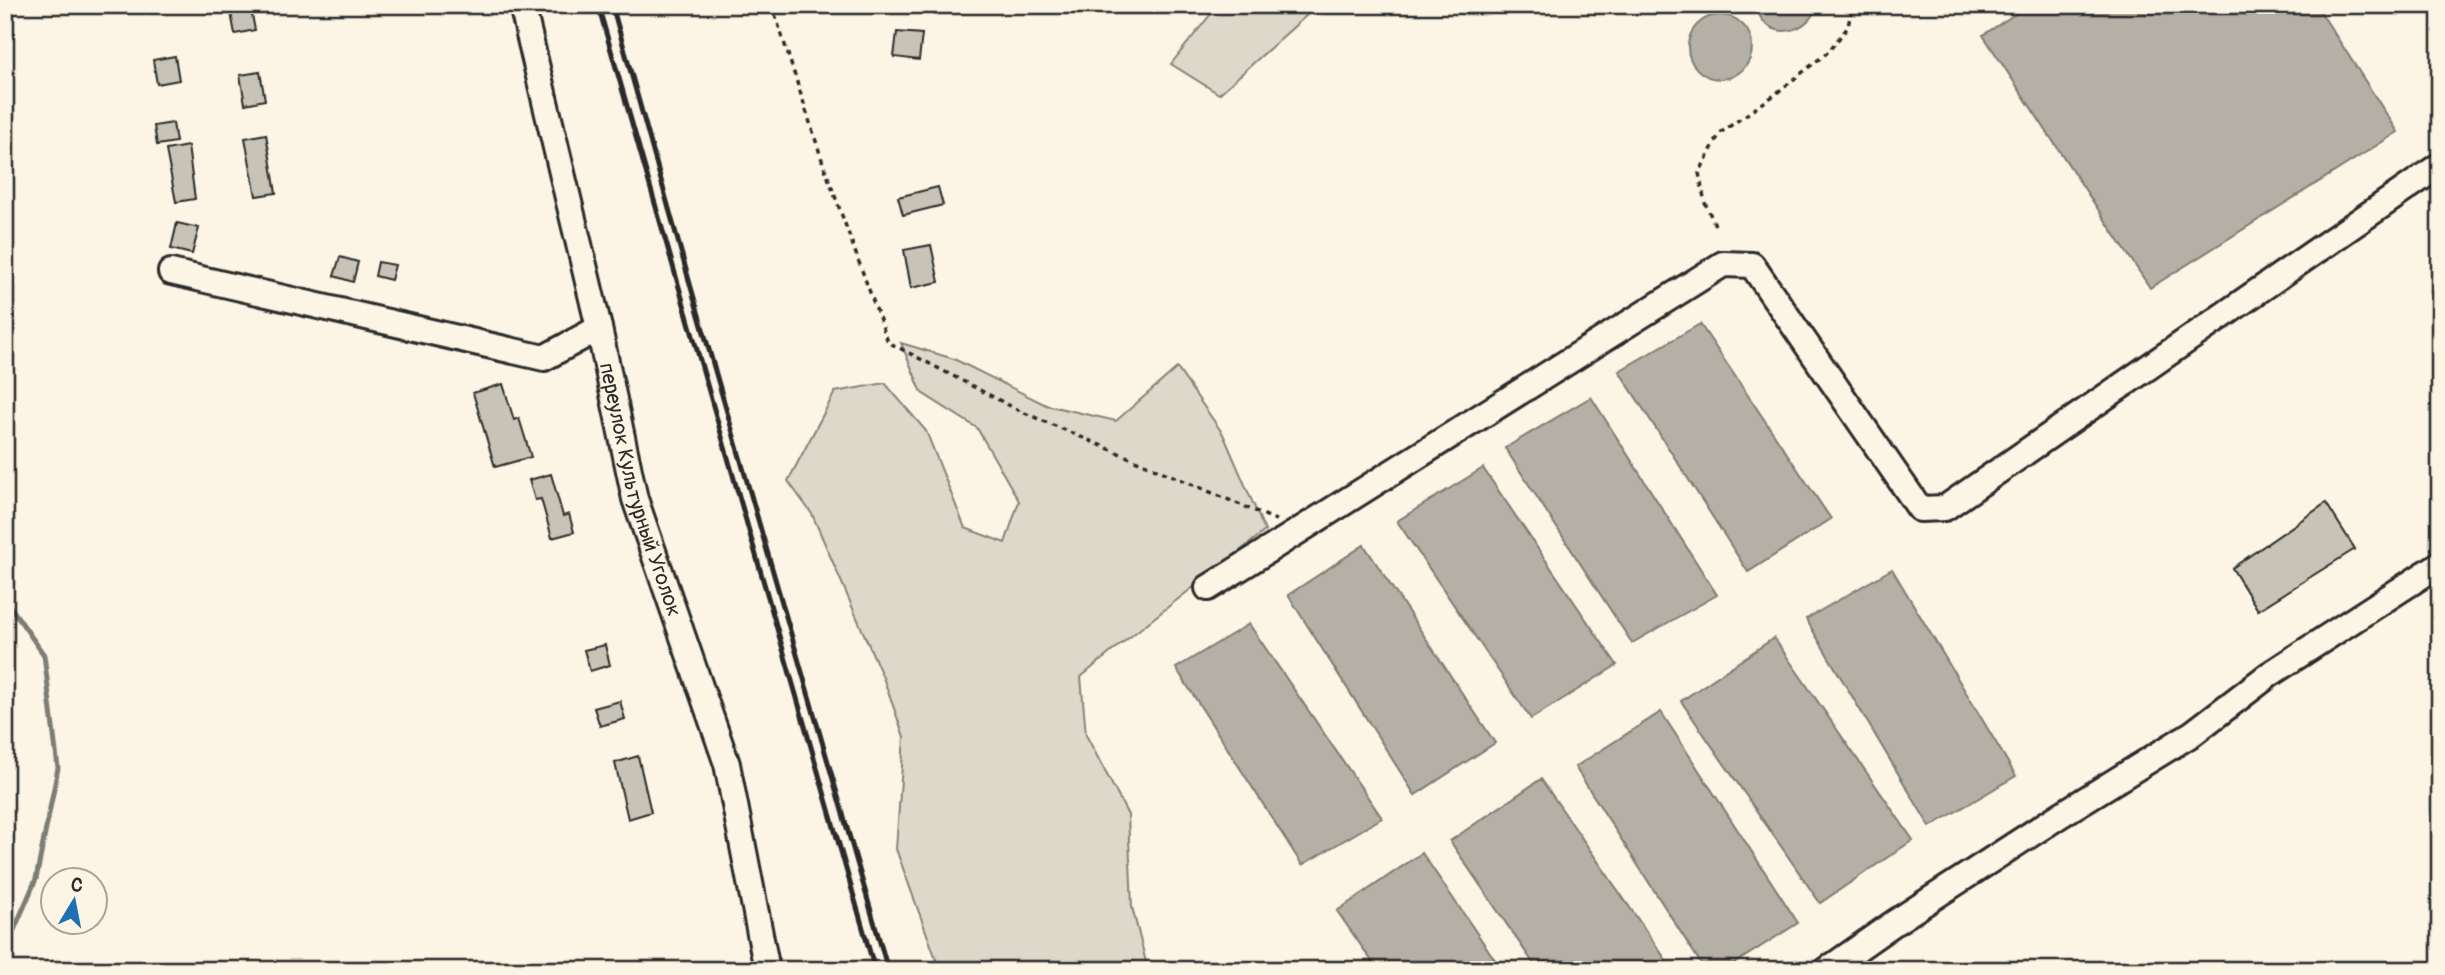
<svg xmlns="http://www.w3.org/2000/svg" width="2445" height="975" viewBox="0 0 2445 975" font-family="Pangolin,sans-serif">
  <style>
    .green { fill: #ded8ca; stroke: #84827a; stroke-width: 2 }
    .water { fill: #b4b0a5; stroke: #7d7b74; stroke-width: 2 }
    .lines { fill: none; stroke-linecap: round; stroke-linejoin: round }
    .stream { stroke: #7d7b74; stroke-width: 5 }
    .building { fill: #c8c3b7; stroke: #2b2b2b; stroke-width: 2 }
    .minor-casing { stroke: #2b2b2b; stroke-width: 30 }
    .path { stroke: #2b2b2b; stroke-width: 3.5; stroke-dasharray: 5 5; stroke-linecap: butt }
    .minor { stroke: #fcf5e5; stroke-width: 24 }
    .rail { stroke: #2b2b2b; stroke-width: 5 }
    .labels { text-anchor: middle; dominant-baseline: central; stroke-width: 5; stroke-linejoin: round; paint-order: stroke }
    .street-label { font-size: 21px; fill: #2b2b2b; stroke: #fcf5e5 }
  </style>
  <rect width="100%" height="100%" fill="#fcf5e5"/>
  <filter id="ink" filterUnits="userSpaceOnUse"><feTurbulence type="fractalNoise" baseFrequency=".0143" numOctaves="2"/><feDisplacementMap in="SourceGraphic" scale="14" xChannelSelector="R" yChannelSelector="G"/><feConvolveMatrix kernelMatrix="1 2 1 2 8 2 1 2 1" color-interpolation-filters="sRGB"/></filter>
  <g filter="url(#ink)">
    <!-- green -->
    <g class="green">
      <path d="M1218,5H1318L1219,94L1171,64Z"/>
      <path d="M901,343L954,359L1046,405L1116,421L1177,368L1223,434L1265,531C1204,580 1141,626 1081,677L1086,735L1128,815L1132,907L1148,970H940L896,849L904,737L884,680L812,514L788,481L835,392L885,383L926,431L965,528L1005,543L1019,501L977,428L922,393Z"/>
    </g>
    <!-- water -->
    <g class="water">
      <path d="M1755,5H1817C1811,28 1781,41 1763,21C1759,16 1757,10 1755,5Z"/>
      <path d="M2029,5H2316L2398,132L2150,288L1983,35Z"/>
      <circle cx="1720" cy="47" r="32"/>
      <path d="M1700,324L1831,519L1748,572L1619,371Z"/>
      <path d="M1591,397L1717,595L1632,643L1505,448Z"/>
      <path d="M1483,468L1617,665L1531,719L1397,521Z"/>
      <path d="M1364,545L1495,743L1415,795L1288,595Z"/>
      <path d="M1892,569L2016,776L1930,827L1806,619Z"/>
      <path d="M1249,624L1382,818L1302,865L1176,668Z"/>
      <path d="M1774,638L1913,840L1820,903L1681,701Z"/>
      <path d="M1661,712L1798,923L1724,970H1705L1575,767Z"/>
      <path d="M1541,779L1673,970H1538L1450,841Z"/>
      <path d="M1422,853L1502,970H1378L1337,911Z"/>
    </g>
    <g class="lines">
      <!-- stream -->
      <path class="stream" d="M5,599L44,655L58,768L36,879L5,951"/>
    </g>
    <!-- building -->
    <g class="building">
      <path d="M251,10L255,30L235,34L231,13Z"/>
      <path d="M897,32L922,34L919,60L894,57Z"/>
      <path d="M175,56L179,80L157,84L153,60Z"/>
      <path d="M260,72L265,100L245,104L240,75Z"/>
      <path d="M173,123L176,142L157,145L154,126Z"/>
      <path d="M266,134L276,193L256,196L245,138Z"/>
      <path d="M188,146L195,199L176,202L166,150Z"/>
      <path d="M938,187L943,205L903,215L898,197Z"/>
      <path d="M177,223L199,228L192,254L171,249Z"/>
      <path d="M931,245L939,282L911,288L904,250Z"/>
      <path d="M340,257L358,262L353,282L334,276Z"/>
      <path d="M378,262L395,265L391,280L375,276Z"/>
      <path d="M503,384L514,420L519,418L531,457L495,467L473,393Z"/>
      <path d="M551,474L563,516L569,514L574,532L552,538L541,499L535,500L529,480Z"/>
      <path d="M2326,503L2355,549L2258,610L2232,568Z"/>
      <path d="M605,645L610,665L590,671L584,650Z"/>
      <path d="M620,701L625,719L600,726L594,708Z"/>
      <path d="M638,756L651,812L628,819L615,763Z"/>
    </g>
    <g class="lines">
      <!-- minor casing -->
      <g class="minor-casing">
        <g id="minor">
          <path id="s1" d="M522,5L599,328L635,499L727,764L767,970"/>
          <path d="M171,272L544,358L599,328"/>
          <path d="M1208,588L1723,264L1752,265L1920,509L1945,508L2440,165"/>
          <path d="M1827,970L1894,923L2062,814L2193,733L2270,674L2440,564"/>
        </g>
      </g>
      <!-- path -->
      <g class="path">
        <path d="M772,5L824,166L888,342L1020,411L1276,520"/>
        <path d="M1715,225L1705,203L1699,173L1720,133L1773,96L1828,52L1848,27L1852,5"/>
      </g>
      <!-- minor -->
      <use href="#minor" class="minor"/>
      <!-- rail -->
      <g class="rail">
        <path d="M598,5L875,970"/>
        <path d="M612,5L690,284L888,970"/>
      </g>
    </g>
  </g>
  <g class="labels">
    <!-- street labels -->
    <g class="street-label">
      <text stroke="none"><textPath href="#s1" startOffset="499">переулок Культурный Уголок</textPath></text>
    </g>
  </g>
  <!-- margin -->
  <rect width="2445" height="975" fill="none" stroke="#fcf5e5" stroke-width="28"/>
  <rect x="14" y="14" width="2417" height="947" fill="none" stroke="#2b2b2b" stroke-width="2.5" filter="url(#ink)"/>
  <!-- north arrow -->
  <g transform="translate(74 901) rotate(10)"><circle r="33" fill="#fcf5e5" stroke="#a8a49b" stroke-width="2"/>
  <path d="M0-5L12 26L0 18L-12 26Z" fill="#1f6fb2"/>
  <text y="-10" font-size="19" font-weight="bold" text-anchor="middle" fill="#2b2b2b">С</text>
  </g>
</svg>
